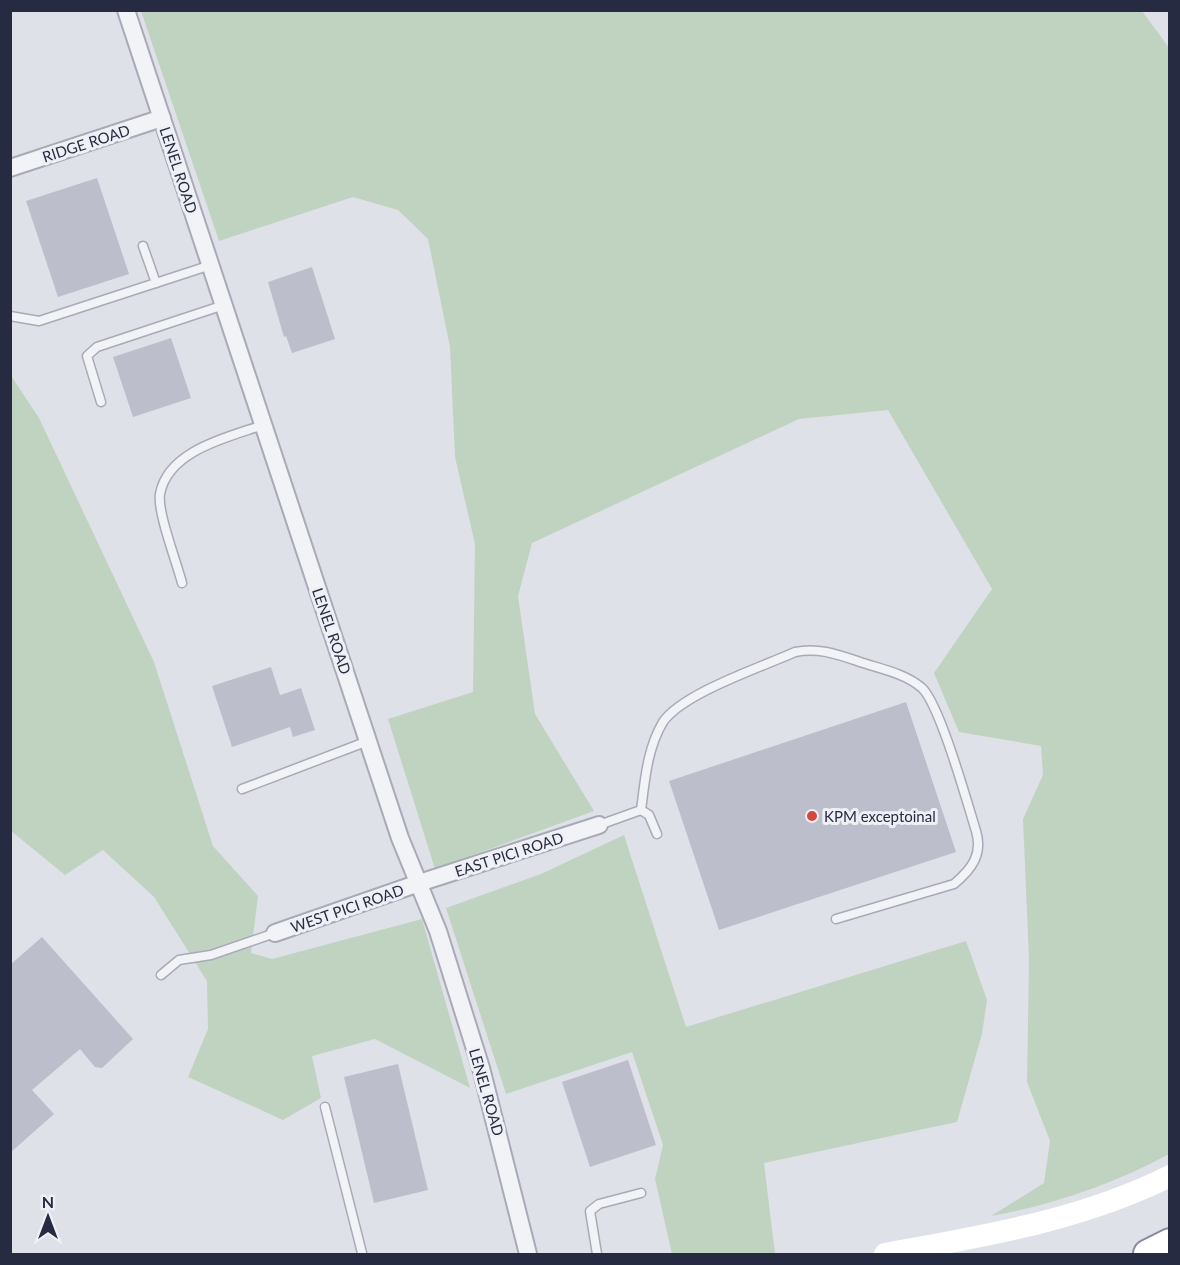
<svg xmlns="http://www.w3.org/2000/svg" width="1180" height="1265" viewBox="0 0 1180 1265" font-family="Lato,sans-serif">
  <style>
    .green { fill: #c0d3c0 }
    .building { fill: #bcbecc }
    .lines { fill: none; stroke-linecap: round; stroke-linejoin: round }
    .lane-casing { stroke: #a8aab7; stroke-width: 11 }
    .street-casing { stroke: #a8aab7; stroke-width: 20 }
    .highway-casing { stroke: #868aa0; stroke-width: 32 }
    .lane { stroke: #f2f3f7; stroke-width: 8 }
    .street { stroke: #f2f3f7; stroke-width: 16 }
    .secondary { stroke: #fff; stroke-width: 22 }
    .highway { stroke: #fff; stroke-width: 28 }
    .poi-dot { fill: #d4493e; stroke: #eff0f6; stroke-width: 2 }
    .labels { text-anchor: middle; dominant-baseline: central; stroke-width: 6; stroke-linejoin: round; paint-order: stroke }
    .street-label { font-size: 15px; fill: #272b41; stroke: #eff0f6 }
    .poi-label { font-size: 15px; fill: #272b41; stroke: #eff0f6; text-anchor: start }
  </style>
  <rect width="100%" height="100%" fill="#dfe1e9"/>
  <!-- green -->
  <g class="green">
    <path d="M141,11H1142L1170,49L1169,1154C1114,1184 1053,1205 991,1216L1044,1183L1050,1141L1027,1082L1029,960L1023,819L1043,775L1041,746L959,732L934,673L992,589L888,410L799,419L532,543L518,596L535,714L594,811L435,869L388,719L473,692L475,544L455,457L450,347L428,239L398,210L353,197L219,241Z"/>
    <path d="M10,374L39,418L154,662L213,846L258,896L251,953L272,959L422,919L470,1088L375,1039L312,1056L321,1098L283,1120L188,1077L208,1029L207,981L154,897L103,850L65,875L11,831Z"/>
    <path d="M624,835L686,1027L966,941L987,1000L982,1034L957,1122L764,1163L775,1254H672L655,1179L663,1145L632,1052L506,1094L446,908L541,874Z"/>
  </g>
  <!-- building -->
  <g class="building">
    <path d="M97,178L129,274L58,297L26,201Z"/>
    <path d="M312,267L335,339L292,353L286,336L284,337L268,282Z"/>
    <path d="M171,338L191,398L133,417L113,357Z"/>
    <path d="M271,667L280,695L301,688L315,730L293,737L290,727L232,747L212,686Z"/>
    <path d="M906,702L956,852L719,930L669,781Z"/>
    <path d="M42,937L133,1039L102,1068L95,1067L80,1049L32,1090L54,1114L10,1153V965Z"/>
    <path d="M628,1060L656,1145L590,1167L562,1082Z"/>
    <path d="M398,1064L428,1190L374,1203L344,1077Z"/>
  </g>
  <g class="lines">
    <!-- lane casing -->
    <g class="lane-casing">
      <g id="lane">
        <path d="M143,246L156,283"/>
        <path d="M10,316L39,321L211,265"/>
        <path d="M101,402L87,356L97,347L224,305"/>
        <path d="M182,583C177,563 157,512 160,494C168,450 229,437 263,425"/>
        <path d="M242,789L368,741"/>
        <path d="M641,810L649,815L657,834"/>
        <path d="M599,825L641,810C645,780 647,749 663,722C683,693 762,667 795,652C820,647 839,655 863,663C882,669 906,674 922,688C940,705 967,802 976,831C983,854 972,869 954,884L836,919"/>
        <path d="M161,975L179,960L211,955L275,933"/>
        <path d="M325,1107L362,1253"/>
        <path d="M597,1254L590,1211L599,1204L641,1193"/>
      </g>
    </g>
    <!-- street casing -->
    <g class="street-casing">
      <g id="street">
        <path d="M126,10L400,838L438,931L481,1068L528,1254"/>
        <path d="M10,168L162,118"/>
        <path d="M275,933L419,883L599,825"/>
      </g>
    </g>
    <!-- highway casing -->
    <g class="highway-casing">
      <path id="highway" d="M1148,1254L1170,1243"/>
    </g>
    <!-- lane -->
    <use href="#lane" class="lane"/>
    <!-- street -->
    <use href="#street" class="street"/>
    <!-- secondary -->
    <path class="secondary" d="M885,1254C982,1236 1080,1221 1170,1176"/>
    <!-- highway -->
    <use href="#highway" class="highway"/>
  </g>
  <!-- markers -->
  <circle class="poi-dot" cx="812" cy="816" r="6"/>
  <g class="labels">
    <!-- street labels -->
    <g class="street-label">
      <text transform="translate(86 143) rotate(-18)">RIDGE ROAD</text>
      <text transform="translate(179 170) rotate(72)">LENEL ROAD</text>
      <text transform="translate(332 631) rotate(71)">LENEL ROAD</text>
      <text transform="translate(509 854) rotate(-18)">EAST PICI ROAD</text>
      <text transform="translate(347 908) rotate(-19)">WEST PICI ROAD</text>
      <text transform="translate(487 1092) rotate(74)">LENEL ROAD</text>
    </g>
    <!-- poi labels -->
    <g class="poi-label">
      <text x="824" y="816">KPM exceptoinal</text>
    </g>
  </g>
  <!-- border -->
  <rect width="1180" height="1265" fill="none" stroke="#272b41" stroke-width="24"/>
  <!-- north arrow -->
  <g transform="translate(48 1217)" stroke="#eff0f6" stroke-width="4.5" paint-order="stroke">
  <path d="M0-4.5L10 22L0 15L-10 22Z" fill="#272b41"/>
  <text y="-9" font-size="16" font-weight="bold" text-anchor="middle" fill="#272b41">N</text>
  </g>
</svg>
